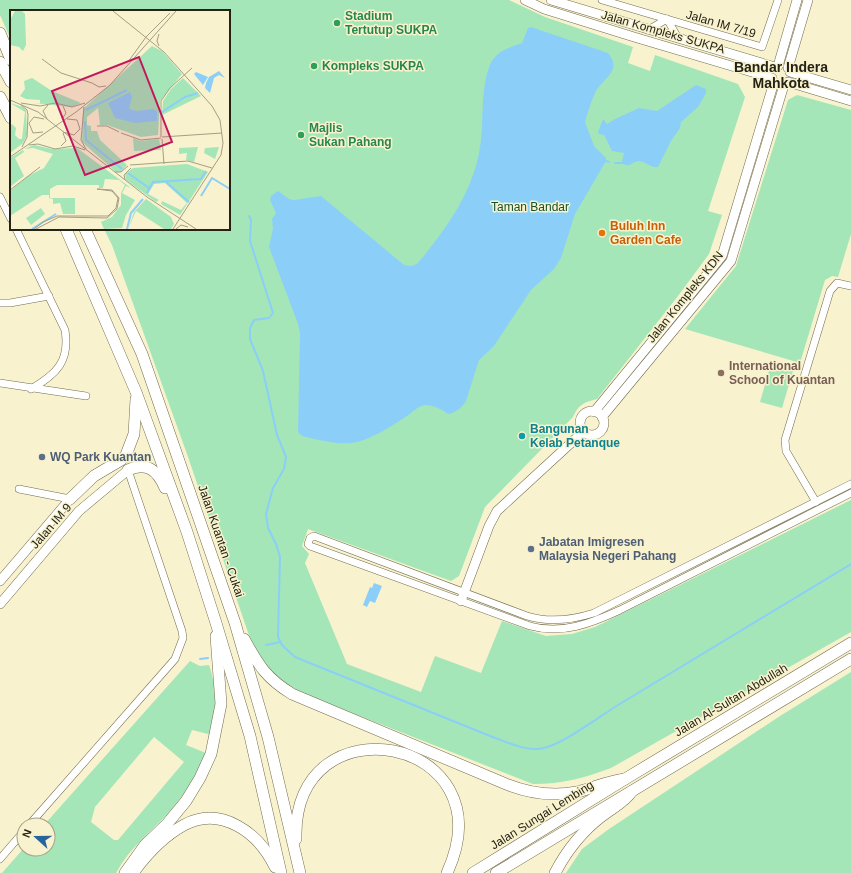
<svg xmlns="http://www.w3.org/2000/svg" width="851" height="873" viewBox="0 0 851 873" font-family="Arial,sans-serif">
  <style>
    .green { fill: #a4e6b8; fill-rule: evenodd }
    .water { fill: #8bcff8 }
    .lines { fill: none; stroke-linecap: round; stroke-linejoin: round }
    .stream { stroke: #8bcff8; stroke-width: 2 }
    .minor-casing { stroke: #726c4d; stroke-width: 8 }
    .tertiary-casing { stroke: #726c4d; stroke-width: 10 }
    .primary-casing { stroke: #726c4d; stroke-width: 12 }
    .trunk-casing { stroke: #726c4d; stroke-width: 12 }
    .minor { stroke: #fff; stroke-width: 7 }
    .tertiary { stroke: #fff; stroke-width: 9 }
    .primary { stroke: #fff; stroke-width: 11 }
    .trunk { stroke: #fff; stroke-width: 11 }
    .leisure-dot { fill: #2e9e5b; stroke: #f8f2ce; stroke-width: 1.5 }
    .food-dot { fill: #e8710a; stroke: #f8f2ce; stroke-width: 1.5 }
    .education-dot { fill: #8d6e63; stroke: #f8f2ce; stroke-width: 1.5 }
    .culture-dot { fill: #0f9aa8; stroke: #f8f2ce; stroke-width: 1.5 }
    .service-dot { fill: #5c6f8a; stroke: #f8f2ce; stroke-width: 1.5 }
    .labels { text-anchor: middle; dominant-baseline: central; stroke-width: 3; stroke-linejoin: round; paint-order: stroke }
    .leisure-label { font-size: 12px; font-weight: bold; fill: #27864d; stroke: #f8f2ce; text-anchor: start }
    .street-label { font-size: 12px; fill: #252316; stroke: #f8f2ce }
    .park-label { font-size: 12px; fill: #15522f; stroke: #f8f2ce }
    .food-label { font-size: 12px; font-weight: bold; fill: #c56008; stroke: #f8f2ce; text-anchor: start }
    .education-label { font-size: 12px; font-weight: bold; fill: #785e54; stroke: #f8f2ce; text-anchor: start }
    .culture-label { font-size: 12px; font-weight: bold; fill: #0d838f; stroke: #f8f2ce; text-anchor: start }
    .service-label { font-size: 12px; font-weight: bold; fill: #4e5e75; stroke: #f8f2ce; text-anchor: start }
    .quarter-label { font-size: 14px; font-weight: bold; fill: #252316; stroke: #f8f2ce }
    .inset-river { fill: none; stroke: #8bcff8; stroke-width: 2 }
    .inset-road { fill: none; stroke: #a49f84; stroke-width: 1 }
    .view { fill: #c2185b; fill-opacity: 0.15; stroke: #c2185b; stroke-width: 2 }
    .inset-edge { fill: none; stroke: #252316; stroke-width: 2 }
  </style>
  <rect width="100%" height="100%" fill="#f8f2ce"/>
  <!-- green -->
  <g class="green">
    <path d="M0,0H509L545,17L633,47L628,63L650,71L655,55L738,84L745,97L708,211L722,215L709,254L678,296L597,399C584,402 578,405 573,417L485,507L459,576L451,581L308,529L302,546L309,554L305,563L347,664L421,692L435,656L481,673L502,621L546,636L572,634L595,627L851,500V632L611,768C584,778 563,784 533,784L296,691L268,669L252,644L187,454L112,245L104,229H229V11H11V40L0,15Z"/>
    <path d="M797,95L851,110V234L838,277L832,276L825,280L800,363L685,329L736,266L788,100Z"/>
    <path d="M771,364L793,371L782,408L760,402Z"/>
    <path d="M190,661L200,666L209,665C218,693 217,706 212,735L192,730L186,745L206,753C198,773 185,794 170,811C152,831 129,848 116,873H2L24,848L48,849V825H44ZM154,737L184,762L118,840H114L91,822L95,807Z"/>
    <path d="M851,672V873H566L582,849L609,829L780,716Z"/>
  </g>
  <!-- water -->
  <g class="water">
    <path d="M531,27L608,53C623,71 603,78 596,91C591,101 588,112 585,122L594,146L606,158V161L575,214L561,258L554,269L531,290L494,346L479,360L466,401C462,408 455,413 448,414C442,409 433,405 425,405C417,406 411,414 404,418C390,427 373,438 357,442C339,446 320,440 302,436L298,432L300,333L298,324L269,247L273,228L272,219L276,213L270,200L271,196L278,191L289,199L294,200L321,196L404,265L411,266L417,264C444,232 471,195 479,153C485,125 479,92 490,65C495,52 510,47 522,43L528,28Z"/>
    <path d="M696,85L706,89V93L698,107L681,122L680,128L671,141L658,167C651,168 646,162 639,161C632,161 628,170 622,162L624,153L612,151L604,135L599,134L598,132L603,119L607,124L615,119L639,108L657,111Z"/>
    <path d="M374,583L382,586L375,603L370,601L367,607L363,605L370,587L372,588Z"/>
  </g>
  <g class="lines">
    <!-- stream -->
    <g class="stream">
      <path d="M606,161L609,162"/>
      <path d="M615,163H623"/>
      <path d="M249,216L251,220L250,241L273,313L269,318L254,320L250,328V339L263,371L277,435L286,457L284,469L273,488L266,514L268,528L276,544L280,557L278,637L282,645L295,657L495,738C510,743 527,752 544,748C566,743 602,714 623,702C699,656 775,610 851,564"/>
      <path d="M266,645L280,642"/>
      <path d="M200,659L208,658"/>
    </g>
    <!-- minor casing -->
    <g class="minor-casing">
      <g id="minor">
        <path d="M602,0L762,47L778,0"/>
        <path d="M648,30L667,19L678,38"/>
        <path d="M0,197L11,219"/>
        <path d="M16,229L65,330C70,361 57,374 31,389"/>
        <path d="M0,303H10L49,296"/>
        <path d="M0,383L86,396"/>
        <path d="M851,484L594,613C572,620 550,623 527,616L314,536L310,538L308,544L310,546L530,626C562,635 592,623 620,610L851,493"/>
        <path d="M19,489L70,499"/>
        <path d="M816,502L786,451L785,440L830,291L837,283L851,286"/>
        <path d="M29,825L175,659L183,638L182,631L128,470"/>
        <path d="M0,859L24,831"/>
      </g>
    </g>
    <!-- tertiary casing -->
    <g class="tertiary-casing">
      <g id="tertiary">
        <path d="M525,0L544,9L634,37L772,78"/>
        <path d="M551,0L775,67"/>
        <path d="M778,66L797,0"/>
        <path d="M788,68L808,0"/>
        <path d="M790,72L851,90"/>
        <path d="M788,82L851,101"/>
        <circle cx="592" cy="423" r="12"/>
        <path d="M594,412L722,256L774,82"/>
        <path d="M602,417L731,261L784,85"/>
        <path d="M0,581L70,499"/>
        <path d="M461,601L489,526L497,511L584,431"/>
        <path d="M0,604L79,511L128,470"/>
      </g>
    </g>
    <!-- primary casing -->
    <g class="primary-casing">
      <g id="primary">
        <path d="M473,873L625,779L851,643"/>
        <path d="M496,873L851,659"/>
      </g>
    </g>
    <!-- trunk casing -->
    <g class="trunk-casing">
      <g id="trunk">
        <path d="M0,33L11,60"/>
        <path d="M0,62L11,82"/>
        <path d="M0,97L11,118"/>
        <path d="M66,229L136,392L187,532L216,623L250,736L281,873"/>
        <path d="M85,229L142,354L235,623L268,737L300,873"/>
        <path d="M128,470C147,461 158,471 165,488"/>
        <path d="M70,499L94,476L121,460L126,455L134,434L136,399"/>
        <path d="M244,639C259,666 266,678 292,694L506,784C529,793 552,797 577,792C593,788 608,781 625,779"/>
        <path d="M296,839C292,696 510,736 447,873"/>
        <path d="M125,873L145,845L167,824L186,801L200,778L211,754L221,704L216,636"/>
        <path d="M133,873C146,855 164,836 184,825C221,805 259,833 275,867"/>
        <path d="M555,873C567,850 581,832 602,816C612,808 625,802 632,791"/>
      </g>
    </g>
    <!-- minor -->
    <use href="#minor" class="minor"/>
    <!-- tertiary -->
    <use href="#tertiary" class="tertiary"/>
    <!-- primary -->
    <use href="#primary" class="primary"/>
    <!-- trunk -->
    <use href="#trunk" class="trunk"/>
  </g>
  <!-- markers -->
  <g class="leisure-dot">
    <circle cx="337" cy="23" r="4"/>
    <circle cx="314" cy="66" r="4"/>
    <circle cx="301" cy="135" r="4"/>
  </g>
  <circle class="food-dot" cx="602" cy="233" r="4"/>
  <circle class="education-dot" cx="721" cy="373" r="4"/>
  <circle class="culture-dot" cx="522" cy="436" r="4"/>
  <g class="service-dot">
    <circle cx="42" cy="457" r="4"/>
    <circle cx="531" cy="549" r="4"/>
  </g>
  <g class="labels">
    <!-- leisure labels -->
    <g class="leisure-label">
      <text x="345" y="16">Stadium<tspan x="345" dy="14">Tertutup SUKPA</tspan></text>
      <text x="322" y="66">Kompleks SUKPA</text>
      <text x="309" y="128">Majlis<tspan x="309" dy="14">Sukan Pahang</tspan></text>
    </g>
    <!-- street labels -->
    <g class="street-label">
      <text transform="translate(721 24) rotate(16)">Jalan IM 7/19</text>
      <text transform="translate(663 32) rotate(16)">Jalan Kompleks SUKPA</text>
      <text transform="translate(685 297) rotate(-51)">Jalan Kompleks KDN</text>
      <text transform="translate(51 526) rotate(-49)">Jalan IM 9</text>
      <text transform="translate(221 541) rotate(71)">Jalan Kuantan - Cukai</text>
      <text transform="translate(731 700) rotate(-31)">Jalan Al-Sultan Abdullah</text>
      <text transform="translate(542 815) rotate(-32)">Jalan Sungai Lembing</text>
    </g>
    <!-- park labels -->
    <g class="park-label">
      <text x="530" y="207">Taman Bandar</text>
    </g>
    <!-- food labels -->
    <g class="food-label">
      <text x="610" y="226">Buluh Inn<tspan x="610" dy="14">Garden Cafe</tspan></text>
    </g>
    <!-- education labels -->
    <g class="education-label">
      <text x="729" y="366">International<tspan x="729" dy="14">School of Kuantan</tspan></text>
    </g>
    <!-- culture labels -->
    <g class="culture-label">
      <text x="530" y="429">Bangunan<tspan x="530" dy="14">Kelab Petanque</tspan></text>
    </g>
    <!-- service labels -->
    <g class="service-label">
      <text x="50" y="457">WQ Park Kuantan</text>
      <text x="539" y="542">Jabatan Imigresen<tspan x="539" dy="14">Malaysia Negeri Pahang</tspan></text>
    </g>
    <!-- quarter labels -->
    <g class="quarter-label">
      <text x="781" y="67">Bandar Indera<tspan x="781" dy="16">Mahkota</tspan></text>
    </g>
  </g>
  <!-- overview -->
  <g transform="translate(10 10)">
    <rect width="220" height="220" fill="#f8f2ce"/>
    <path d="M5,1H12L15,4L16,35L13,41L9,37L0,35V10ZM142,36L152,41L172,64L150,91L148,125L131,127L97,115H90L88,98L77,107V115L81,116V121H87L90,130L117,155L111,162H106L72,132L73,99ZM22,68L42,81L71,93L62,97L24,93L30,94V90L16,89L10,86L15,79L14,71ZM173,68L191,86L152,105L153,91L161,79ZM0,93L13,97L16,100L17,125L13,133L0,143V116L2,114L6,118L5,125L9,129H12L15,102ZM123,128L131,131L149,129L151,140L124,141ZM24,135L42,139L67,138L121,178L116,176L112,183L125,190L116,205L112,218L94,219L91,212L102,207L111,195V183L115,175L109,170L95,169L93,178H89V175H47L40,179V188H65V204H53L50,193L43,194V189L39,188V185H32L0,206V181L18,166L34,158L43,144L23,138L14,139ZM188,137L184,152L176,150L177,143L169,144V138ZM209,137L205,149L194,143L195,138ZM13,140L14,142L5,148L14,166L0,177V148ZM177,154L198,162L170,205L151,194L152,191L171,200L177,193L155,173L144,174L138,184L149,190L146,192L116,170L115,164L123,158ZM136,189L161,207L164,214L161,219H154L126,201L118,219L124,202ZM31,198L35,204L21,215L16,208Z" fill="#a4e6b8"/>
    <path d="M209,61L215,68L209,65L204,68L200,83L195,78L196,73L199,67ZM186,62L198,67L193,75L184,64ZM120,82L122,87L119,99L127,101L143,99L147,101V111L125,113L105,108L98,93Z" fill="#8bcff8"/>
    <path class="inset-river" d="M76,100L117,80M152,102L175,87L188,83M75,111L76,130L112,159M118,163L139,178M156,172L179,192M137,183L143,172L191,169L196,161M191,186L202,168L220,179M22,219L46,204M117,219L121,203L133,189"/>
    <path class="inset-road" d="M103,1L154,42L202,96L210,110L213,133L211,145L163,219M149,24L147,31L149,36M32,49L51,63L82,73M118,52L136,27L160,3M82,73L89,77L96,76M0,90L28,102L137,187L186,219M11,93L30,96L45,93L62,97L75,93M10,94L17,100L18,105L17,127L12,137M74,97L71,130L76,139M37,109L33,101L38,95M52,109L56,103L53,96M87,116H97L109,122M33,122L23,123L19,113L24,107L34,109M53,122L64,125L70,119L67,110L57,109M111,123L131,130L151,128M151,127V91L160,78L182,58M152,127L212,123M152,129L154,154M19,135L28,134L45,139L63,136L75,140M51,136L56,131L53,123M0,147L66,102L100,75L166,1M120,155L178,151L202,158M105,162H111L118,156M115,170L114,165L121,158M0,180L30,157M24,219L33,212L47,206H98L106,198L108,188L102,181L87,179L102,180L109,188L107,199L97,208L49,207L26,219M166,219L171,215L178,217"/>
    <path class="view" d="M129,47L162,132L75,165L42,81Z"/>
    <rect width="220" height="220" class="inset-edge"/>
  </g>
  <!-- north arrow -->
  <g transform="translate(36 837) rotate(291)"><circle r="19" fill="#f8f2ce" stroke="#a49f84"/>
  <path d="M0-3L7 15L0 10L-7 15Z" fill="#26669c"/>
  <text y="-6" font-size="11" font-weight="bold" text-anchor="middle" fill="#252316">N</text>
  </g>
</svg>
